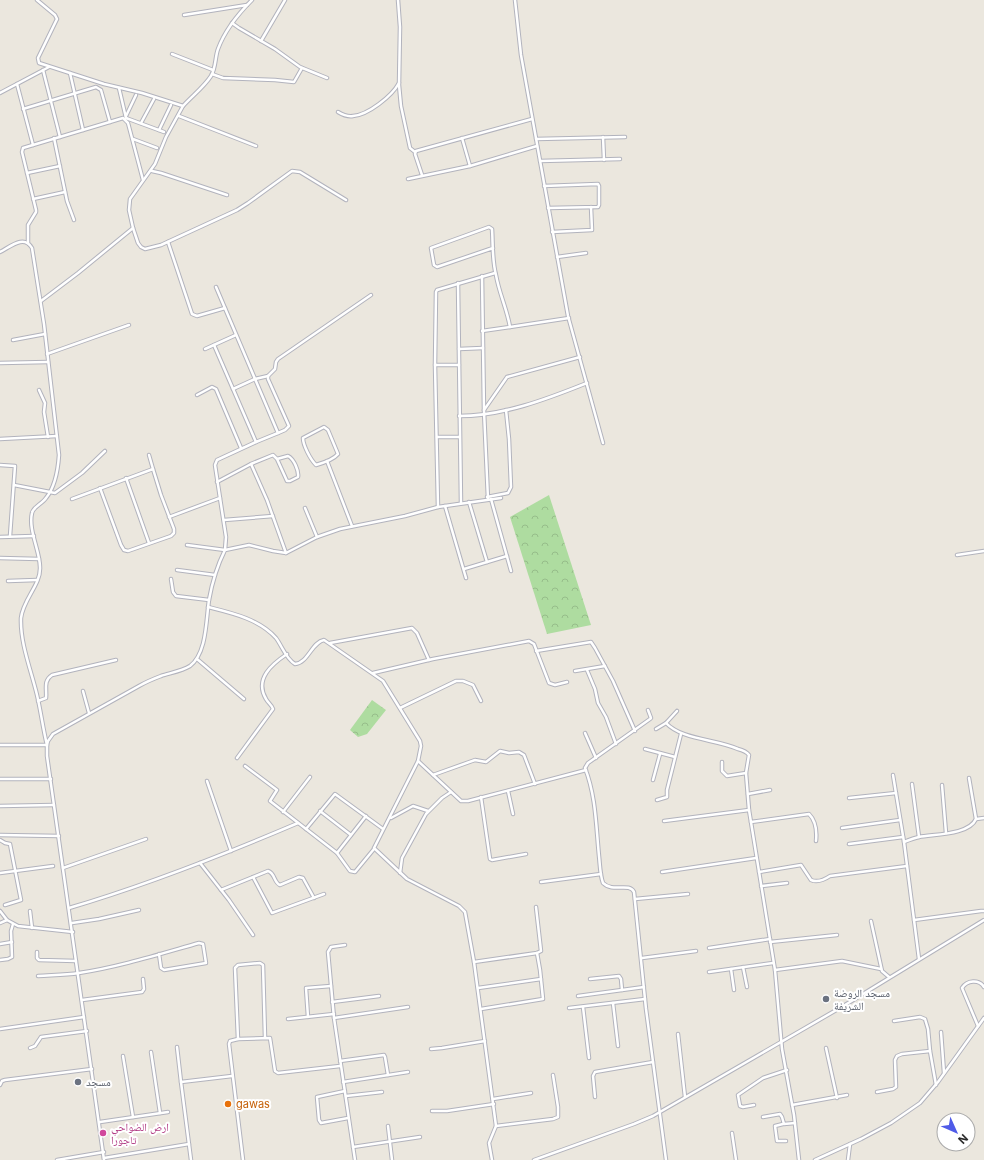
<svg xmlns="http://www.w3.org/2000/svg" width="984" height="1160" viewBox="0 0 984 1160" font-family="Inter,'Noto Naskh Arabic',sans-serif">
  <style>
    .forest { fill: url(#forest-crowns) }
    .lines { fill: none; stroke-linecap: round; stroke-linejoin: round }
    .street-casing { stroke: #b2b3bd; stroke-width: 4.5 }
    .street { stroke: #fff; stroke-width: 2.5 }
    .worship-dot { fill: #6b7280; stroke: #fff; stroke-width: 1.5 }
    .food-dot { fill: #e8710a; stroke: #fff; stroke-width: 1.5 }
    .hotel-dot { fill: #d1479c; stroke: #fff; stroke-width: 1.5 }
    .labels { text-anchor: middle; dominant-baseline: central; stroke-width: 4; stroke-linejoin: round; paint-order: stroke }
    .worship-label { font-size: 11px; fill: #5b616d; stroke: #fff; text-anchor: start }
    .food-label { font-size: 11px; fill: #c56008; stroke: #fff; text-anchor: start }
    .hotel-label { font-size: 11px; fill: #b23c85; stroke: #fff; text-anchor: start }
  </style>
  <defs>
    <pattern id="forest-crowns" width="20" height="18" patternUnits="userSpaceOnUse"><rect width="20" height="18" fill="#aedca0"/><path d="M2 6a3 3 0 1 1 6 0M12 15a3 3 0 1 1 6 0" fill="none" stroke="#96bd8a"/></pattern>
  </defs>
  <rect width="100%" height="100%" fill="#ebe7de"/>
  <!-- forest -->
  <g class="forest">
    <path d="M549,495L591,625L547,634L510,517Z"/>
    <path d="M372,700L386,710L367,734L358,737L350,730Z"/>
  </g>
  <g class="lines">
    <!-- street casing -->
    <g class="street-casing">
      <g id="street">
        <path d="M37,0L55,15L57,19L38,58L39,63L104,84L142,93L183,106L166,137L155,164L130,199L129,210L133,228L138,243L141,247L145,249L161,245L237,210L248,203L292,171L300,172L346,200"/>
        <path d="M398,0L400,27L399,85L401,106L410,148L415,152"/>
        <path d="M515,0L521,55L568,316L603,443"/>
        <path d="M184,15L247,5"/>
        <path d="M232,23L239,28L275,49L300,67L327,78"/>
        <path d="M261,41L285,0"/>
        <path d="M172,54L213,70"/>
        <path d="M43,70L60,137"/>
        <path d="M70,73L83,130"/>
        <path d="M212,74L223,78L275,80L294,82L302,68"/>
        <path d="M17,84L33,145"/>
        <path d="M119,88L126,118"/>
        <path d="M0,93L49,67"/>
        <path d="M183,106C192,96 204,87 211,76C216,68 215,57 218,49C225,30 238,14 252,0"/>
        <path d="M23,109L96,87L101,90L110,122"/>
        <path d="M338,112C343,115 347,117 353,116C368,115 392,96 399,83"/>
        <path d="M126,116L136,95"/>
        <path d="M179,116L256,146"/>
        <path d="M126,118L164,132"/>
        <path d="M141,123L154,99"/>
        <path d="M159,130L171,105"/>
        <path d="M603,137L604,160"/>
        <path d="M54,138L67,201L74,220"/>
        <path d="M462,138L470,166"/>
        <path d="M133,139L157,148"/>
        <path d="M536,139L625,137"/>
        <path d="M540,161L620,159"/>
        <path d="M152,171L161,173L227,195"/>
        <path d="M27,173L60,166"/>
        <path d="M422,175L415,154L416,151L532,119"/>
        <path d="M408,179L470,166L537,146"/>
        <path d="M544,186L598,184L599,186V205L598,207L548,208"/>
        <path d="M33,199L65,192"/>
        <path d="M552,232L592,230L591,207"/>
        <path d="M168,242L192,314L197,316L225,308"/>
        <path d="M28,243V225L36,212V210L22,152L23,148L123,118L128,123L143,180"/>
        <path d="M0,252C10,247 24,234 32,248L44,324L59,455C58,470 55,487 46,498C42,504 33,507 32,513C28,530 40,551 40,567C41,585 23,599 21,618C20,643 31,670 37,695C41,712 43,729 47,745H0"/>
        <path d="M557,257L586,253"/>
        <path d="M482,276L484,411L488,499"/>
        <path d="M458,283L461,503"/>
        <path d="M41,301L78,273L133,228"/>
        <path d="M510,327L569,318"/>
        <path d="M482,331L510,327C507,309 499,293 496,275C492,260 493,244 492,229L489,227L431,248L434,265L437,267L493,248"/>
        <path d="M13,340L45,334"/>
        <path d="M214,345L256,442L278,433L216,287"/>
        <path d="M205,349L236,335"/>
        <path d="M459,349L483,348"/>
        <path d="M47,354L129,325"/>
        <path d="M0,363L48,362"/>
        <path d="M435,365H459"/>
        <path d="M233,389L255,379L268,376"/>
        <path d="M39,390L45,403L44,412L48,437"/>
        <path d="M197,395L212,387L216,389L241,448"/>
        <path d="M484,410L507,377L580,357"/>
        <path d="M459,416C503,416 547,399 587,383"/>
        <path d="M324,427L328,430L338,454C333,460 323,463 316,465C310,459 303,445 303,438Z"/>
        <path d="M278,433L285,430L289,426L268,379V376L275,369L276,362L278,359L371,295"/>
        <path d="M437,437H459"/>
        <path d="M0,439L57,436"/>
        <path d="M327,461L352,526"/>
        <path d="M251,464L273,455L277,459L287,481H290L298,477C299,471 294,459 288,456L277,459"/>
        <path d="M0,465L15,466L10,536"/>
        <path d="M126,478L149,543"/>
        <path d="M217,482L251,464L267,500L286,553"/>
        <path d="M14,485L55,493L82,473L105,451"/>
        <path d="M100,488L121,545L124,550L128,551L171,536L174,533V529L161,495L153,469"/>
        <path d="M487,497L508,493L511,487L509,439L506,410"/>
        <path d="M72,499L153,469L149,455"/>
        <path d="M491,499L511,571"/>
        <path d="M469,502L487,562"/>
        <path d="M445,506L466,578"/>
        <path d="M438,507L435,365L436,292L437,290L495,273"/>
        <path d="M305,508L317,537"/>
        <path d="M169,517L220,498L215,465L217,460L256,442"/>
        <path d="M224,520L273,516"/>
        <path d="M0,537L34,536"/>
        <path d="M187,545L225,550L226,537L220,498"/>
        <path d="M957,555L984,551"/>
        <path d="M0,558L39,559"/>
        <path d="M464,569L507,556"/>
        <path d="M177,570L215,575"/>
        <path d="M171,579L173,592L176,596L209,600"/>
        <path d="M8,581L37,580"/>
        <path d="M208,607C232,613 259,619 276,638C282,646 286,659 295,664C308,663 312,642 324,640L383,681L420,741L421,746L418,761L461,801H468L586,770"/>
        <path d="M330,643L412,628L417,633L429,660"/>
        <path d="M536,651L591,642L595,648L613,681L635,731"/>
        <path d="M197,659L244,699"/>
        <path d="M587,670L595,689L598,703L606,717L616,744"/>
        <path d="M575,671L605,666"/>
        <path d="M373,673L433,659L529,641L534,644L549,683L555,685L567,682"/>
        <path d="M83,691L89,713"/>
        <path d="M38,701L46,698C47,689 43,681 52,675L116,660"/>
        <path d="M400,708L456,681H463L473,685L481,701"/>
        <path d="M648,710L651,718L650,719L588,763L585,768C596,796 596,826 599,856C600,865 600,875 603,883C613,893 629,882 634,892L646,1009L666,1160"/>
        <path d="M666,723C682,740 716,739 738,749C742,750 746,751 749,755L746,773L749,810L775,970L782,1049L794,1115L799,1160"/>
        <path d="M656,729L666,723L677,711"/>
        <path d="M585,733L596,758"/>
        <path d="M645,749L675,757"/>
        <path d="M237,758L273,709C272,705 268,703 266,699C254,679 272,664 287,654"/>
        <path d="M418,761L374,848L407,879L459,906L465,912L474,962L496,1126L489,1143L492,1160"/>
        <path d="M722,762V771L727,776L746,773"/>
        <path d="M245,766L277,790L270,801L337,853L350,871L355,872L374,849"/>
        <path d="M433,775L475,760L486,762L500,751L509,753L519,752L524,755L535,784"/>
        <path d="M893,775L904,842L919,959"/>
        <path d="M0,779H51"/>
        <path d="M653,780L660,754"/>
        <path d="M207,781L231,851"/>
        <path d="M912,784L919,837"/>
        <path d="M942,785L946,833"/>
        <path d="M508,791L513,814"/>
        <path d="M748,794L770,790"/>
        <path d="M481,797L490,859L492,860L526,854"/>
        <path d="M849,798L896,793"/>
        <path d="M657,800L667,797V790L681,734"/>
        <path d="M0,806L54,805"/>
        <path d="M320,811L351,835"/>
        <path d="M283,812L310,777"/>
        <path d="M391,818L413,806L428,811"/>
        <path d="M976,819L984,818"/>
        <path d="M664,821L749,810"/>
        <path d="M751,822L809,814C816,821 817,831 816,841"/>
        <path d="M842,828L900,820"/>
        <path d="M306,829L335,794L383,829"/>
        <path d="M0,835L59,836"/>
        <path d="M0,840L5,843L10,844L21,900L5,905"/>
        <path d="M904,842C909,840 914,838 919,837C934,834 969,835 976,819L969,778"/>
        <path d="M849,844L903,837"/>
        <path d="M337,853L366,816"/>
        <path d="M200,863L229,900L253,935"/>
        <path d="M63,868L146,839"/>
        <path d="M662,872L756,858"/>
        <path d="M759,872L801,865L811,880C818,883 824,880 830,876L907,866"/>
        <path d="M0,873L53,866"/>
        <path d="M400,873L402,858L426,814L442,798L451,792"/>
        <path d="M253,877L272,913L324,894"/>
        <path d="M541,882L601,874"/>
        <path d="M761,886L787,883"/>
        <path d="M221,890L268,871C275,873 274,883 280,885L299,877L303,878L314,898"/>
        <path d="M635,899L688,894"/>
        <path d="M69,908C147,885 223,855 298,823"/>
        <path d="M0,911L7,920L18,926L73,932"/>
        <path d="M30,911L32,928"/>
        <path d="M914,920L981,911H984"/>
        <path d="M871,921L882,971L889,977"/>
        <path d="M0,923L7,920"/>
        <path d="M72,923L99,919L139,910"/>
        <path d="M770,942L837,935"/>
        <path d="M0,944L12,942"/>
        <path d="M345,945L331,947L328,952L334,1018L355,1160"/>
        <path d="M709,948L770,939"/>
        <path d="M37,952V958L39,960L76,961"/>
        <path d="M642,958L696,951"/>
        <path d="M0,960L8,959L12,957L11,931L13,924"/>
        <path d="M474,962L537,953L541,951L536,907"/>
        <path d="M743,967L747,987"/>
        <path d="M731,969L734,990"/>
        <path d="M775,970L842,961L881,969"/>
        <path d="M709,972L773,963"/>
        <path d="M38,976C52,975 65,975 79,973C119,967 160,954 199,943L203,944L206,963L164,970L161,968L159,954"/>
        <path d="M590,979L619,976L621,979L622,990"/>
        <path d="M478,988L541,979"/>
        <path d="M578,996L644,987"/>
        <path d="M82,1000L142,992L144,989L143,979"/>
        <path d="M332,1002L379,996"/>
        <path d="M613,1003L618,1046"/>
        <path d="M583,1007L589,1058"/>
        <path d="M569,1008L645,999"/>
        <path d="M481,1009L543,999L540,970L537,953"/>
        <path d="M308,1017L306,988L331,986"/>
        <path d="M334,1018L408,1007"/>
        <path d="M288,1019L334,1014"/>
        <path d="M894,1021L920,1017L925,1019L928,1029L930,1051L936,1085"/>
        <path d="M978,1026L962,988C967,980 979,979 984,987"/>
        <path d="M0,1029L84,1017"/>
        <path d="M941,1032L944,1073"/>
        <path d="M678,1034L685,1097"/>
        <path d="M238,1039L235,968L238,965L260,963L263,965L265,1037"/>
        <path d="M177,1047L181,1082L232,1076"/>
        <path d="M30,1048L35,1046L41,1037L87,1031"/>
        <path d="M826,1048L837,1098"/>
        <path d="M431,1049L442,1048L485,1041"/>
        <path d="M151,1052L160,1113"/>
        <path d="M123,1056L133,1117"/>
        <path d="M340,1061L384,1055L385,1057L388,1075"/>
        <path d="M181,1082L191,1160"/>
        <path d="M343,1082L408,1072"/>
        <path d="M0,1085L2,1081L5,1080L92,1069"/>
        <path d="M345,1091L317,1097L319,1120L321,1123L348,1118"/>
        <path d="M877,1092L893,1089L896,1087L895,1060L897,1056L902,1054L930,1051"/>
        <path d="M346,1096L382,1092"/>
        <path d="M595,1097L593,1076L595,1072L653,1062"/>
        <path d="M493,1099L531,1093"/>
        <path d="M754,1105L743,1107L740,1106L738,1095L763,1078L787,1070"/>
        <path d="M792,1105L847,1095"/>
        <path d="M432,1111H447L494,1104"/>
        <path d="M763,1117L780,1114L782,1117L784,1124L795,1123"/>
        <path d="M100,1122L168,1112"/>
        <path d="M783,1124L775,1126L777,1141H786"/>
        <path d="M388,1126L392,1160"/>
        <path d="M496,1126L553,1119L558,1117V1107L553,1075"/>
        <path d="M732,1133L736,1160"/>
        <path d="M353,1147L420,1137"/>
        <path d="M104,1158L189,1144"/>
        <path d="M57,1160L104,1152"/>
        <path d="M104,1160L47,756V745L48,741L53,734L139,686C146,682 153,679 161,676C170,673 182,671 190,666C207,653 206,620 209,600C212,583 217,566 225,550L249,545L273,551L286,553L317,537L340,529L405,516L438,507L501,498"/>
        <path d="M243,1160L229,1044L230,1041L238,1039L270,1038L275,1071L278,1073L340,1066"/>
        <path d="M534,1160L634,1124L653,1116L845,1005L984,920"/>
        <path d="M815,1160L861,1139L891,1123L920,1103L938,1082L984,1018"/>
        <path d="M848,1160L850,1144"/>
      </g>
    </g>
    <!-- street -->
    <use href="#street" class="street"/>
  </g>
  <!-- markers -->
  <g class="worship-dot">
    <circle cx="826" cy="999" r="4"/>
    <circle cx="78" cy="1082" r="4"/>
  </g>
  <circle class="food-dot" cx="228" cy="1104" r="4"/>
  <circle class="hotel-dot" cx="103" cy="1133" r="4"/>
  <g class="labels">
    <!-- worship labels -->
    <g class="worship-label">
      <text x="834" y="993">مسجد الروضة<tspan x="834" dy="13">الشريفة</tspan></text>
      <text x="86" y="1082">مسجد</text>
    </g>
    <!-- food labels -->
    <g class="food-label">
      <text x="236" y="1104">gawas</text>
    </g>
    <!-- hotel labels -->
    <g class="hotel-label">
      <text x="111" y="1127">ارض الضواحي<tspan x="111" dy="13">تاجورا</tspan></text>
    </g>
  </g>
  <!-- north arrow -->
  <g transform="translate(956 1132) rotate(135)"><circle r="19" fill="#ffffff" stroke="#aaaaaa"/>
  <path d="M0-3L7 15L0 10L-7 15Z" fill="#4f5be8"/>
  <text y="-6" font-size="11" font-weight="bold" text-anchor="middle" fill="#2b2b2b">N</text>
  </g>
</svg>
